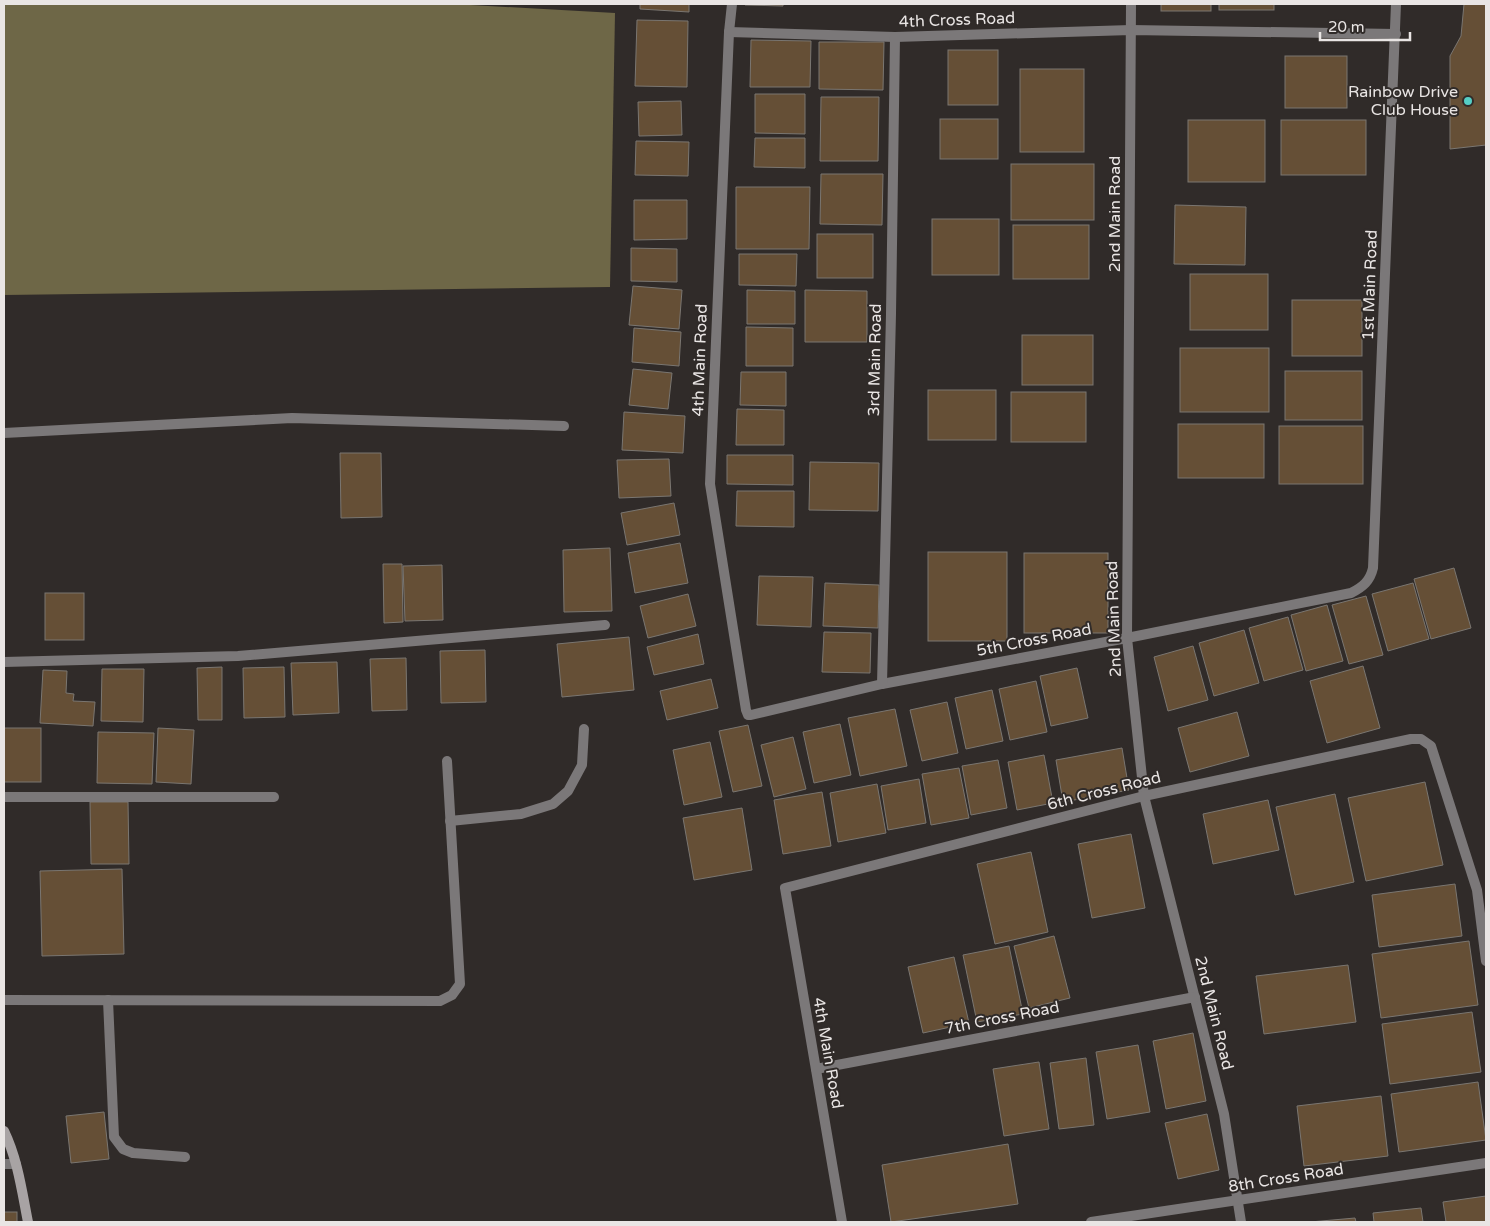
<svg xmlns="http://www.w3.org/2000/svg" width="1490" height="1226" viewBox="0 0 1490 1226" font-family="'Varela Round',sans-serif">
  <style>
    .forest { fill: #6e6747 }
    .building { fill: #654f36; stroke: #7a7671 }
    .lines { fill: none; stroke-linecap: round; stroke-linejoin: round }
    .street { stroke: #7b7879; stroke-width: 10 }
    .secondary { stroke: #a8a3a4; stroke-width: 10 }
    .poi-dot { fill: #55cec5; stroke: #302b29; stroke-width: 2 }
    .labels { text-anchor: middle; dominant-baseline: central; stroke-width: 4; stroke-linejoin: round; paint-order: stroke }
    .street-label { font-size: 16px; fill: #e9e5e4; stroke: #302b29 }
    .poi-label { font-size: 16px; fill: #e9e5e4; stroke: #302b29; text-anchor: end }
  </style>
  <rect width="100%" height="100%" fill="#302b29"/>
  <!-- forest -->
  <path class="forest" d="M4,4H453L615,13L610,287L4,295Z"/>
  <!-- building -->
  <g class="building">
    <path d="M640,4H689V12L640,9Z"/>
    <path d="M745,4H783V6L745,5Z"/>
    <rect x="1161" y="4" width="50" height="7"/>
    <rect x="1219" y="4" width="55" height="6"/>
    <path d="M1464,4H1486V145L1450,149V56L1461,36Z"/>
    <path d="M637,20L688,21L687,87L635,86Z"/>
    <path d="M751,40L811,41L810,87H750Z"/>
    <path d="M819,42H884L883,90L819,89Z"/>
    <rect x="948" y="50" width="50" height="55"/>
    <rect x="1285" y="56" width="62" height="52"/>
    <rect x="1020" y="69" width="64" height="83"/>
    <path d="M755,94H805V134L755,133Z"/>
    <path d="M821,97H879L878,161H820Z"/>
    <path d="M681,101L682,135L639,136L638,102Z"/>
    <rect x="940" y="119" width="58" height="40"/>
    <rect x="1188" y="120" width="77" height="62"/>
    <rect x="1281" y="120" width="85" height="55"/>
    <path d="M755,138H805V168L754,167Z"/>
    <path d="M636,141L689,142L688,176L635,175Z"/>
    <rect x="1011" y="164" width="83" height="56"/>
    <path d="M821,174H883L882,225L820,224Z"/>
    <path d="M736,187H810L809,249H736Z"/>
    <path d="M634,200H687V239L634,240Z"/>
    <path d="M1175,205L1246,207L1245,265L1174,264Z"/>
    <rect x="932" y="219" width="67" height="56"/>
    <rect x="1013" y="225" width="76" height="54"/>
    <rect x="817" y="234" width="56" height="44"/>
    <path d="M631,248L677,249V282L631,281Z"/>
    <path d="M739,254H797L796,286L739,285Z"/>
    <rect x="1190" y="274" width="78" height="56"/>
    <path d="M633,286L682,290L679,329L629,325Z"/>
    <path d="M747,290L795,291V324H747Z"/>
    <path d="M805,290L867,291V342H805Z"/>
    <rect x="1292" y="300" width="70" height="56"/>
    <path d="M746,327L793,328V366H746Z"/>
    <path d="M634,328L681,332L679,366L632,362Z"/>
    <rect x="1022" y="335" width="71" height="50"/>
    <rect x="1180" y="348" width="89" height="64"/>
    <path d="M633,369L672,373L668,409L629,405Z"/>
    <rect x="1285" y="371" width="77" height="49"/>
    <path d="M741,372H786V406L740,405Z"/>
    <rect x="928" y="390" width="68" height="50"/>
    <rect x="1011" y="392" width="75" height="50"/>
    <path d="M737,409L784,410V445H736Z"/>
    <path d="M624,412L685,416L683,453L622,450Z"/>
    <rect x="1178" y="424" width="86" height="54"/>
    <rect x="1279" y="426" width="84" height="58"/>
    <path d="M340,453H381L382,517L341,518Z"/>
    <path d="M727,455H793V485L727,484Z"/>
    <path d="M669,459L671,496L619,498L617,460Z"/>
    <path d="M810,462L879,463L878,511L809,510Z"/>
    <path d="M737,491H794V527L736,526Z"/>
    <path d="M674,503L680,535L627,545L621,513Z"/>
    <path d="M680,543L688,583L635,593L628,553Z"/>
    <path d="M610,548L612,611L564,612L563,550Z"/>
    <rect x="928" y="552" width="79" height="89"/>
    <rect x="1024" y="553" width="84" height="80"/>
    <path d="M383,564H402L403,622L384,623Z"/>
    <path d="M442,565L443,620L405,621L403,566Z"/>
    <path d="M1454,568L1471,628L1431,639L1414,579Z"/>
    <path d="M759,576L813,577L811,627L757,625Z"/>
    <path d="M825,583L879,585L878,628L823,626Z"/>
    <path d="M1413,583L1429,639L1388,651L1372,594Z"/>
    <rect x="45" y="593" width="39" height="47"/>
    <path d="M688,594L696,626L648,638L640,606Z"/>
    <path d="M1366,596L1383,655L1349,664L1332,605Z"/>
    <path d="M1327,605L1343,661L1306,671L1291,615Z"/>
    <path d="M1288,617L1303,670L1264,681L1249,628Z"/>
    <path d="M1244,630L1259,683L1214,696L1199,643Z"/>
    <path d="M824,632L871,633L870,673L822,672Z"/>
    <path d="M698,634L704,664L654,675L647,647Z"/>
    <path d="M629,637L634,690L562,697L557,644Z"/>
    <path d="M1193,646L1208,700L1168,711L1154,657Z"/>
    <path d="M485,650L486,702L441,703L440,651Z"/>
    <path d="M406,658L407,710L372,711L370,659Z"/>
    <path d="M337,662L339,713L293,715L291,663Z"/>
    <path d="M1363,666L1380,728L1327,743L1310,681Z"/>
    <path d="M222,667V720H198L197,668Z"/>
    <path d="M284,667L285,717L244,718L243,668Z"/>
    <path d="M1077,668L1088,718L1051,726L1040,676Z"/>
    <path d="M102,669H144L143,722L101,721Z"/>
    <path d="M43,670L67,671L66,693L74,694L73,701L95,702L93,726L40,723Z"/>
    <path d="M711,679L718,708L667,720L660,691Z"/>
    <path d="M1036,681L1047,732L1010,740L999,689Z"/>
    <path d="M992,690L1003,741L966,749L955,698Z"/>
    <path d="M947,702L958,753L922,761L910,710Z"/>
    <path d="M895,709L907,766L860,776L848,718Z"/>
    <path d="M1237,712L1249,756L1190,772L1178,728Z"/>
    <path d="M840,724L851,775L814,783L803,732Z"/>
    <path d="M748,725L762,786L733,792L719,731Z"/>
    <rect x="4" y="728" width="37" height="54"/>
    <path d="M158,728L194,730L191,784L156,782Z"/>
    <path d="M98,732L154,733L152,784L97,783Z"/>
    <path d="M793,737L806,789L774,797L761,745Z"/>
    <path d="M710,742L722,797L684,805L673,750Z"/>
    <path d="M1122,748L1129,790L1063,802L1056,760Z"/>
    <path d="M1044,755L1053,803L1017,810L1008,762Z"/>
    <path d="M998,760L1007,808L971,815L962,766Z"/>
    <path d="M959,768L969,818L931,825L922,774Z"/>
    <path d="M919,779L926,823L888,830L881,786Z"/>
    <path d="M1425,782L1443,865L1366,881L1348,798Z"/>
    <path d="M877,784L886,833L838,842L830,793Z"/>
    <path d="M822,792L831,846L783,854L774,800Z"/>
    <path d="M1335,794L1354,882L1295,895L1276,807Z"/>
    <path d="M1268,800L1279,850L1213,864L1203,814Z"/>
    <path d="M90,802H128L129,864H91Z"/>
    <path d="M742,808L752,870L694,880L683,818Z"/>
    <path d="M1131,834L1145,908L1092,918L1078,844Z"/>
    <path d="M1031,852L1048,932L995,944L977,864Z"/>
    <path d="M122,869L124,954L42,956L40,871Z"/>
    <path d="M1455,884L1462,936L1379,947L1372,895Z"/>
    <path d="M1054,936L1070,998L1029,1008L1014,946Z"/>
    <path d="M1469,941L1478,1005L1381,1018L1372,954Z"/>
    <path d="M1009,946L1023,1014L977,1022L963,955Z"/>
    <path d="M954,957L969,1023L923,1033L908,967Z"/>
    <path d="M1348,965L1356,1022L1264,1034L1256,976Z"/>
    <path d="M1472,1012L1481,1072L1390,1084L1382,1024Z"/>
    <path d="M1193,1033L1206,1101L1166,1109L1153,1041Z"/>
    <path d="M1138,1045L1150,1112L1107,1119L1096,1052Z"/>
    <path d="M1086,1058L1094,1125L1059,1129L1050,1063Z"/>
    <path d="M1039,1062L1049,1129L1004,1136L993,1069Z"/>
    <path d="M1478,1082L1486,1140L1399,1152L1391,1094Z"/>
    <path d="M1381,1096L1388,1156L1304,1166L1297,1106Z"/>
    <path d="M104,1112L109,1159L71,1163L66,1116Z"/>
    <path d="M1207,1114L1219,1170L1178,1179L1165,1123Z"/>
    <path d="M1008,1144L1018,1204L891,1222L882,1165Z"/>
    <path d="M1486,1196V1222H1446L1443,1202Z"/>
    <path d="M1421,1208L1423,1222H1374L1373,1213Z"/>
    <rect x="4" y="1212" width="13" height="10"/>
    <path d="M1355,1218L1356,1222H1310Z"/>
  </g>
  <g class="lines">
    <!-- street -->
    <g class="street">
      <path d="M732,4L729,32L710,484L746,710L748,715H751L882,684L1127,638L1351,593C1363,587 1370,581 1373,568L1396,4"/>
      <path d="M1131,4L1127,638L1144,796L1224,1114L1241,1222"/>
      <path d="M729,32L895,37L1131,30L1396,34"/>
      <path d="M4,433L292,418L564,426"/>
      <path d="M4,662L238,656L605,625"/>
      <path d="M882,684L891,314L895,37"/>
      <path d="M4,797H274"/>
      <path d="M450,821L521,814L553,804L568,791L582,765L584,729"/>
      <path d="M4,1000L440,1001L452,995L460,984L447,761"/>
      <path d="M108,1000L114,1137L123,1149L133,1153L185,1157"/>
      <path d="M816,1069L1195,997"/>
      <path d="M4,1164H16"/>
      <path d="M842,1222L785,888L1144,796L1411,739H1421L1431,746L1477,890L1486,961"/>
      <path d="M1091,1222L1486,1163"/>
    </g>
    <!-- secondary -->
    <path class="secondary" d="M4,1131C18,1160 22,1192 28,1222"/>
  </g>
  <!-- markers -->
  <circle class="poi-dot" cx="1468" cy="101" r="5"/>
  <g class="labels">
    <!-- street labels -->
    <g class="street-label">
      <text transform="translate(957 20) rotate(-2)">4th Cross Road</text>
      <text transform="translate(1115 214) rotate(-90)">2nd Main Road</text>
      <text transform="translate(1370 285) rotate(-88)">1st Main Road</text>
      <text transform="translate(700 360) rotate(-88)">4th Main Road</text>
      <text transform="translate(875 360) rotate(-89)">3rd Main Road</text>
      <text transform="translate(1114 619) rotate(-92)">2nd Main Road</text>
      <text transform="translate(1034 640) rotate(-11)">5th Cross Road</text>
      <text transform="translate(1104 791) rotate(-14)">6th Cross Road</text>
      <text transform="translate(1214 1013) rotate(76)">2nd Main Road</text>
      <text transform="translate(1002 1018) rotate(-11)">7th Cross Road</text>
      <text transform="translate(828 1053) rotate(80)">4th Main Road</text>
      <text transform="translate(1286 1178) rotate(-9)">8th Cross Road</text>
    </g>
    <!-- poi labels -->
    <g class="poi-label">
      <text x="1458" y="92">Rainbow Drive<tspan x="1458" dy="18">Club House</tspan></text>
    </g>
  </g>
  <!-- border -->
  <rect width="1490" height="1226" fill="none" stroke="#e9e5e4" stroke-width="10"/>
  <!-- scale -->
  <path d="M1320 32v8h90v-8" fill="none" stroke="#e9e5e4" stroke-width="2.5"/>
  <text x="1328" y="32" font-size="15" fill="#e9e5e4" stroke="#302b29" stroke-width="4" paint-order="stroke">20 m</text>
</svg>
